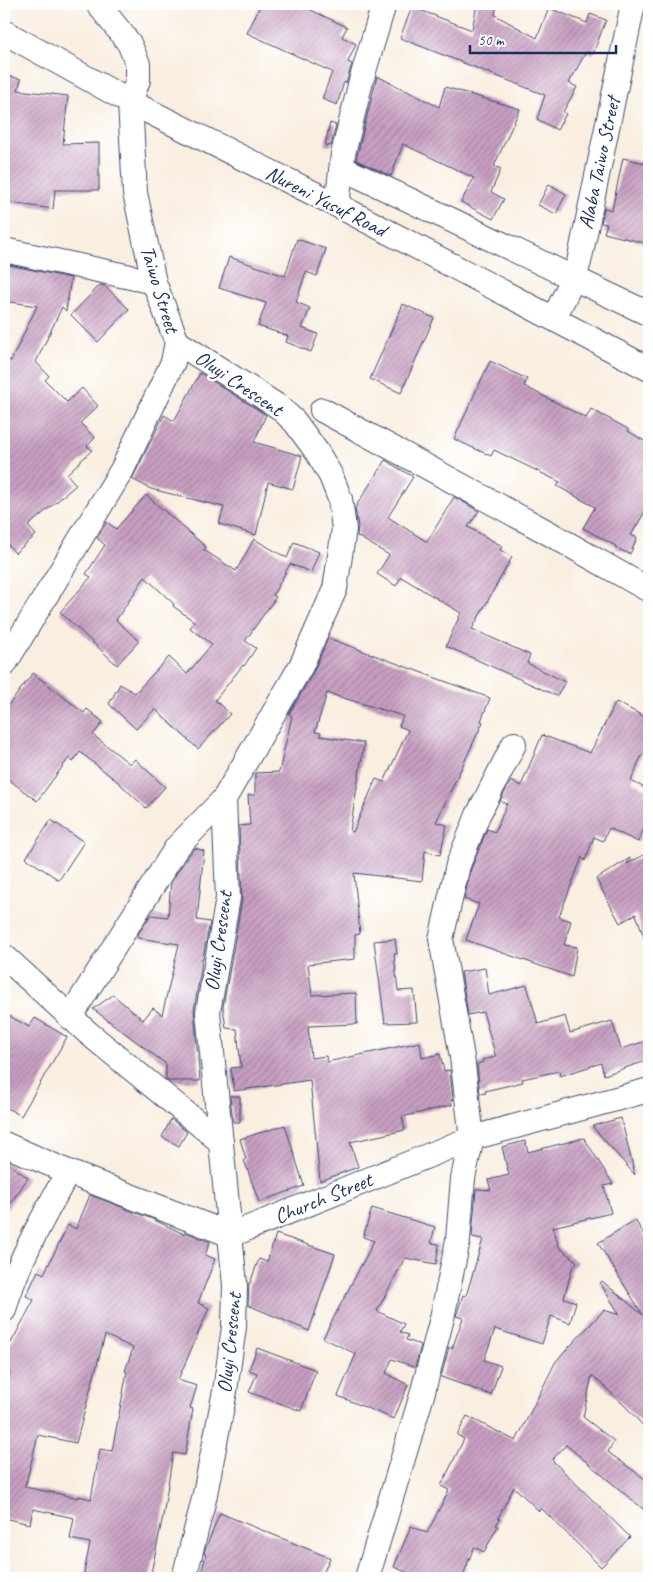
<svg xmlns="http://www.w3.org/2000/svg" width="653" height="1582" viewBox="0 0 653 1582" font-family="Caveat,sans-serif">
  <style>
    .building { fill: url(#building-hatch); fill-rule: evenodd }
    .lines { fill: none; stroke-linecap: round; stroke-linejoin: round }
    .minor-casing { stroke: #3c4c71; stroke-width: 26 }
    .minor { stroke: #fff; stroke-width: 24 }
    .labels { text-anchor: middle; dominant-baseline: central; stroke-width: 5; stroke-linejoin: round; paint-order: stroke }
    .street-label { font-size: 21px; fill: #1b2f5e; stroke: #fff }
  </style>
  <defs>
    <pattern id="building-hatch" width="6" height="6" patternUnits="userSpaceOnUse" patternTransform="scale(1.25)"><rect width="6" height="6" fill="#c89fc1"/><path d="M-1 1l2-2M0 6l6-6M5 7l2-2" fill="none" stroke="#a282a0"/></pattern>
  </defs>
  <rect width="100%" height="100%" fill="#fff"/>
  <filter id="ink" filterUnits="userSpaceOnUse"><feTurbulence type="fractalNoise" baseFrequency=".02" numOctaves="2"/><feDisplacementMap in="SourceGraphic" scale="10" xChannelSelector="R" yChannelSelector="G"/><feConvolveMatrix kernelMatrix="1 2 1 2 8 2 1 2 1" color-interpolation-filters="sRGB"/></filter>
  <filter id="wash" filterUnits="userSpaceOnUse"><feTurbulence type="fractalNoise" baseFrequency=".0096" numOctaves="4" result="noise"/><feDisplacementMap in="SourceGraphic" scale="20" xChannelSelector="R" yChannelSelector="G"/><feGaussianBlur stdDeviation="1.12" result="paint"/><feColorMatrix in="noise" values="0 0 0 0 0 0 0 0 0 0 0 0 0 0 0 0 0 1.4 0 .05"/><feComposite in="paint" operator="in"/></filter>
  <g filter="url(#wash)">
    <rect width="100%" height="100%" fill="#f9eedf"/>
    <g id="blocks">
      <!-- building -->
      <g class="building">
        <path d="M261,4H298L347,27L342,37L356,44L348,62L352,64L346,83L344,82L337,105L322,99L332,72L247,33Z"/>
        <path d="M477,4H497L495,15L537,38L549,8L587,23L590,14L606,20L593,54L586,52L569,83L577,87L563,112L566,114L557,130L537,119L545,95L400,38L412,7L472,30Z"/>
        <path d="M4,75L21,79L18,90L68,96L63,144L99,143V190H55L53,209L4,202Z"/>
        <path d="M377,76L439,107L445,87L520,109L494,166L501,169L491,192L504,199L493,219L461,202L474,178L403,144L391,176L356,160Z"/>
        <path d="M330,123L336,125L331,146L325,145Z"/>
        <path d="M623,158L649,164V244L604,233L607,224L601,223L604,208L612,210Z"/>
        <path d="M549,184L566,194L556,214L538,205Z"/>
        <path d="M297,239L326,249L317,276L306,272L296,302L310,308L302,328L318,334L311,352L286,342L288,336L258,326L266,303L219,288L229,257L285,276Z"/>
        <path d="M4,264L71,278L66,311L62,307L36,362L49,376L45,380L67,402L82,388L98,406L80,423L95,438L87,446L92,450L67,474L76,485L28,526L36,535L15,553L4,540V358L11,361L37,306L4,301Z"/>
        <path d="M100,285L105,286L129,309L98,342L71,315Z"/>
        <path d="M403,304L434,318L401,393L370,379Z"/>
        <path d="M490,361L527,379L524,386L586,418L591,409L628,429V431L649,444V505L631,535L637,538L630,554L615,548L616,546L583,528L595,507L557,486L560,482L494,450L491,456L454,439Z"/>
        <path d="M200,373L266,415L254,442L302,456L293,489L268,482L256,535L219,524L224,507L151,489L132,479L164,415L174,421Z"/>
        <path d="M385,460L413,477L388,517L427,542L454,497L479,511L468,527L502,546L500,550L512,557L472,629L530,655L527,663L565,682L557,696L446,646L461,613L401,577L396,586L377,574L389,555L357,536L358,527L355,508Z"/>
        <path d="M146,495L206,547L204,550L236,571L254,539L287,558L294,542L319,552L311,572L290,564L273,595L276,597L245,641L256,648L244,666L243,665L215,700L230,714L198,749L155,709L136,729L109,704L120,684L135,693L169,657L187,674L212,644L190,628L195,622L173,606L174,604L145,577L116,620L139,641L117,665L60,612L91,577L86,574L105,545L97,538L107,522L116,529Z"/>
        <path d="M328,638L490,698L481,721L483,722L436,822L447,825L440,855L425,851L422,881L354,873L360,934L355,935V959L308,964L312,995L356,993L357,1024L308,1026L311,1058L326,1056L327,1062L420,1042L422,1058L440,1054L444,1071L450,1070L453,1100H451L452,1105L402,1117L405,1130L350,1142L358,1167L320,1181L310,1080L234,1091L231,1068L241,1067L237,1029L226,1028L223,1007L242,900L239,826L250,825L248,795H255V773L279,772L292,716L289,714L313,673ZM327,693L403,716L399,726L408,730L384,782L376,779L353,832L350,831L364,743L320,736L321,733L315,732Z"/>
        <path d="M33,673L84,713L87,709L103,722L93,735L130,764L135,759L165,787L146,808L118,782L80,752L73,762L69,758L37,801L4,776V711Z"/>
        <path d="M616,702L649,719V757L642,754L631,781L649,790V817L638,842L609,828L603,841L594,837L585,861L582,857L559,917L571,921L564,945L577,947L572,977L466,940L479,904L464,899L471,869L487,829L495,832L507,804L500,801L511,781L521,786L542,735L590,753Z"/>
        <path d="M51,820L84,842L59,880L26,858Z"/>
        <path d="M195,848L204,851L197,920L210,922L203,958H202L201,970L194,1010L200,1081H168L166,1079V1064L93,1009L113,995L143,1020L153,1008L162,1015L179,944L138,938V934L151,915L168,917L171,882L188,856Z"/>
        <path d="M649,852V946H647L636,914L620,923L596,879L630,858L627,864Z"/>
        <path d="M395,939L397,954H394L398,991L414,990L417,1022L385,1023L374,941Z"/>
        <path d="M485,968L489,995L527,985L538,1024L565,1016L570,1033L612,1021L621,1049L649,1040V1060L604,1075L601,1063L560,1076L559,1071L522,1079L523,1082L485,1091L486,1093L480,1094L477,1064L483,1062L482,1060L496,1057L483,1012L468,1015L461,972Z"/>
        <path d="M4,1013L29,1027L35,1018L67,1037L21,1116L4,1106Z"/>
        <path d="M230,1096H240V1122H233Z"/>
        <path d="M621,1118L635,1175L592,1126Z"/>
        <path d="M171,1119L187,1132L179,1146L162,1137Z"/>
        <path d="M285,1125L304,1186L259,1202L244,1160L246,1159L240,1139Z"/>
        <path d="M584,1138L613,1184L604,1186L611,1213L553,1227L559,1247L577,1262L572,1269L564,1298L576,1302L570,1323L551,1316L542,1344L495,1329L484,1360L501,1366L491,1395L441,1377L449,1347L452,1349L463,1318L456,1316L463,1295L466,1296L483,1239L472,1237L476,1189L491,1190L488,1180L509,1175L502,1147L525,1141L528,1152Z"/>
        <path d="M4,1160L28,1178L4,1213Z"/>
        <path d="M90,1195L150,1218L184,1234L185,1232L210,1242L205,1255L215,1259L198,1303L209,1308L178,1380L197,1386L190,1408L193,1409L185,1455L173,1453L163,1516L150,1578H83L90,1543L70,1539L74,1518L33,1509L30,1524L4,1518V1399L10,1372L4,1370V1358L9,1342L11,1343L34,1300L26,1296L38,1271L44,1274L68,1225L76,1229ZM105,1335L133,1348L125,1371L127,1372L112,1451L100,1449L91,1499L79,1496V1498L25,1487L38,1435L76,1443Z"/>
        <path d="M372,1208L435,1227L431,1243L439,1244L436,1264L405,1258L377,1311L404,1324L400,1332L408,1335L406,1340L421,1345L415,1367L392,1359L386,1373L408,1385L394,1419L338,1396L356,1354L323,1338L374,1241L363,1237Z"/>
        <path d="M635,1220L649,1242V1432L625,1406L592,1375L583,1417L614,1441L608,1452L649,1482V1514L566,1445L552,1460L630,1537L601,1567L541,1508L539,1511L514,1487L498,1518L500,1519L496,1525L498,1526L484,1552L474,1547L462,1578H421L394,1567L411,1526L427,1533L449,1490L441,1486L464,1439L457,1435L467,1416L516,1441L556,1361L604,1310L620,1315L600,1283L602,1281L643,1315L598,1243Z"/>
        <path d="M276,1234L335,1254L309,1331L248,1305L249,1283H250L259,1259L267,1262Z"/>
        <path d="M257,1348L316,1370L301,1411L249,1392L257,1373L249,1370Z"/>
        <path d="M220,1513L330,1558L321,1578H200L206,1554H204L205,1550Z"/>
      </g>
    </g>
  </g>
  <g filter="url(#ink)">
    <use href="#blocks" fill-opacity="0" stroke="#3c4c71" stroke-width="1"/>
    <g class="lines">
      <!-- minor casing -->
      <g class="minor-casing">
        <g id="minor">
          <path d="M4,32L130,102L337,205L649,369"/>
          <path d="M342,168L649,314"/>
          <path d="M337,205L343,154L361,81L384,4"/>
          <path d="M4,250L154,282"/>
          <path d="M554,318L574,277L579,262L633,4"/>
          <path d="M177,342L279,407L295,422L317,452L331,476L340,499L344,529L335,589L301,666L224,799L228,898L208,1012L235,1285L234,1327L225,1391L204,1499L184,1578"/>
          <path d="M322,410L545,531L649,590"/>
          <path d="M4,665L122,470L173,362L177,342L154,282L135,193L130,102L138,80V64L129,43L98,4"/>
          <path d="M4,956L87,1032L221,1142"/>
          <path d="M70,1017L177,847L224,799"/>
          <path d="M4,1144L68,1172L231,1235L472,1138L649,1090"/>
          <path d="M4,1310C16,1264 45,1214 68,1172"/>
          <path d="M367,1578L422,1395L442,1318L458,1240L463,1178L472,1138L462,1057L441,939L458,865L478,815L514,744"/>
        </g>
      </g>
      <!-- minor -->
      <use href="#minor" class="minor"/>
    </g>
  </g>
  <g class="labels">
    <!-- street labels -->
    <g class="street-label">
      <text transform="translate(599 163) rotate(-78)">Alaba Taiwo Street</text>
      <text transform="translate(326 201) rotate(27)">Nureni Yusuf Road</text>
      <text transform="translate(160 289) rotate(73)">Taiwo Street</text>
      <text transform="translate(239 383) rotate(34)">Oluyi Crescent</text>
      <text transform="translate(218 941) rotate(-82)">Oluyi Crescent</text>
      <text transform="translate(323 1198) rotate(-22)">Church Street</text>
      <text transform="translate(229 1343) rotate(-84)">Oluyi Crescent</text>
    </g>
  </g>
  <!-- margin -->
  <rect width="653" height="1582" fill="none" stroke="#fff" stroke-width="20"/>
  <!-- scale -->
  <path d="M470 45v8h146v-8" fill="none" stroke="#1b2f5e" stroke-width="2.5"/>
  <text x="478" y="45" font-size="15" fill="#1b2f5e" stroke="#ffffff" stroke-width="4" paint-order="stroke">50 m</text>
</svg>
